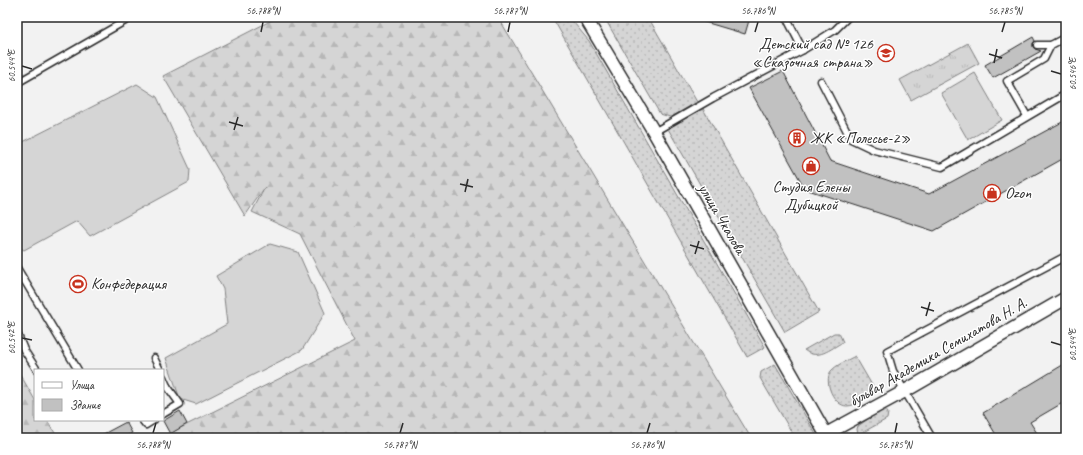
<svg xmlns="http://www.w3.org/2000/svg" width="1083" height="455" viewBox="0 0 1083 455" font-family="Caveat,sans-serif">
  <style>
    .grass { fill: url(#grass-dots); stroke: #808080 }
    .forest { fill: url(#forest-firs); stroke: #808080 }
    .park { fill: url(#park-tufts); stroke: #808080 }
    .pitch { fill: #d5d5d5; stroke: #808080 }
    .building { fill: #c1c1c1; stroke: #2b2b2b }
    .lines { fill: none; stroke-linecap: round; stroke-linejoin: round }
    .lane-casing { stroke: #2b2b2b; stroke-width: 9 }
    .street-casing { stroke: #2b2b2b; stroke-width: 15 }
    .lane { stroke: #fff; stroke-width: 6 }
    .street { stroke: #fff; stroke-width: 12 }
    .ticks { fill: none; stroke: #2b2b2b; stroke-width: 1.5 }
    .labels { text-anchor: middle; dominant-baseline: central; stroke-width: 3; stroke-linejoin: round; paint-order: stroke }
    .poi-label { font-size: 16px; fill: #2b2b2b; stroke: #fff; text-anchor: start }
    .street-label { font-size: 16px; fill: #2b2b2b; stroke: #fff }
    .neatline { fill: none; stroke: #2b2b2b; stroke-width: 1.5 }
    .ticks-label { font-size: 10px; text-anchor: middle; fill: #2b2b2b }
  </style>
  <defs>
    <pattern id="grass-dots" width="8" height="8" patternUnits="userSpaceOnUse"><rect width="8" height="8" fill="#d5d5d5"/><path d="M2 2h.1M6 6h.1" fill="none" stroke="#b7b7b7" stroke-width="1.8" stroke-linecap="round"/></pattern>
    <pattern id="forest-firs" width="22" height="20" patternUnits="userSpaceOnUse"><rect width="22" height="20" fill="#d5d5d5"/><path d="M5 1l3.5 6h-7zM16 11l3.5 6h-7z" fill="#b7b7b7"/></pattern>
    <pattern id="park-tufts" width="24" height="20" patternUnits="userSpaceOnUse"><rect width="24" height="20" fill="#d5d5d5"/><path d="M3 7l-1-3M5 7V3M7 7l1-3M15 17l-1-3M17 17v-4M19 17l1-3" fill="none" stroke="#b7b7b7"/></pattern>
  </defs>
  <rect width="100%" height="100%" fill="#f2f2f2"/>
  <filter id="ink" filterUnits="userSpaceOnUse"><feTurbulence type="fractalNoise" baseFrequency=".025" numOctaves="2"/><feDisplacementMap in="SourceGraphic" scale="8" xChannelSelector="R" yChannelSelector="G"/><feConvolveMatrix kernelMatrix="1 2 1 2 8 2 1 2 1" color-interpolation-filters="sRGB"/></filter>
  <g filter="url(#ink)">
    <!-- grass -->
    <g class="grass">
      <path d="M552,17H569L589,41L765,347L747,357Z"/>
      <path d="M604,17H648L697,102L673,116L670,117L660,114Z"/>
      <path d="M702,107L819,312L785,332L667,127Z"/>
      <path d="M834,333H839L843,342C830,349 818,361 804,350Z"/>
      <path d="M855,356L876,392C868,396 857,406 847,406C834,406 823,382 831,371C836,365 848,360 855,356Z"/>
      <path d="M775,364L818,438H795L760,378L761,372Z"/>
      <path d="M884,408L888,413L887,419L858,435L857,429L858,426Z"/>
    </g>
    <!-- forest -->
    <g class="forest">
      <path d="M278,17H498L751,438H160L355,341L300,234L252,212L265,187L245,216L163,76Z"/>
      <path d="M17,369L35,400V420H47L58,438H17Z"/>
    </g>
    <!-- park -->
    <path class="park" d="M968,43L979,63L911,100L900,80Z"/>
    <!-- pitch -->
    <g class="pitch">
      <path d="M975,73L1002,120L968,140L941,93Z"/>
      <path d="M137,84L157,97L190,169L189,182L90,236L77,221L24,250L17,246V145Z"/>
      <path d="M270,244L298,252L325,313L302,350L196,404L180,399L166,358L227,324L223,289L216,276Z"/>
    </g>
    <!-- building -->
    <g class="building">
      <path d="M698,17H750L745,34L698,20Z"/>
      <path d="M1033,37L1035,41L1033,43V47L1035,49L1041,51L993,78L985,65Z"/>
      <path d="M783,71L830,161L929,194L1066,120V157L934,231L805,189L749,88Z"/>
      <path d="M1066,363V401L1030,422L1040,438H998L983,413Z"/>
      <path d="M180,411L187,424L170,434L163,421Z"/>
      <path d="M126,422L132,433L123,438H96Z"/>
    </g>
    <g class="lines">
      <!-- lane casing -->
      <g class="lane-casing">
        <g id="lane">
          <path d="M786,17L803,50"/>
          <path d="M1037,45H1051L1066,37"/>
          <path d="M821,81L851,139L874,150L942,167L1066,94"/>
          <path d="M17,83L132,17"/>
          <path d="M1027,116L1007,81L1044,59L1051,45"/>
          <path d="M654,132L713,98L803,50L835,30L848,17"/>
          <path d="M17,268L78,370"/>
          <path d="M17,333L24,350L37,370"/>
          <path d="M154,358L160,370"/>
          <path d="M163,377L167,386L163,388"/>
          <path d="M163,414L180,404L167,386"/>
          <path d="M142,420L146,425L154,420"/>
          <path d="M932,438L893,371L887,351L1066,256"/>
        </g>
      </g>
      <!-- street casing -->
      <g class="street-casing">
        <g id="street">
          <path d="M585,17L654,132L828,438"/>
          <path d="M826,434L905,391L1066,298"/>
        </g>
      </g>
      <!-- lane -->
      <use href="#lane" class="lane"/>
      <!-- street -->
      <use href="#street" class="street"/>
    </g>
  </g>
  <!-- ticks -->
  <path class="ticks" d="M261,32L263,22M508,32L510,22M755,32L758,22M1002,32L1005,22M989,54L1002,58M994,63L997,49M22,66L32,69M1051,71L1061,74M229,122L243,126M234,130L238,117M460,184L473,187M465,192L468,179M690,245L704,249M695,254L699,241M921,307L934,311M926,316L930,302M22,338L32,340M1051,342L1061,345M153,433L156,423M400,433L403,423M647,433L650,423M895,433L897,423"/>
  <!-- icons -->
  <defs>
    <g id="school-ring" transform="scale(0.9)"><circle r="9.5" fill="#fff" stroke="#c8321e" stroke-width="1.5"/><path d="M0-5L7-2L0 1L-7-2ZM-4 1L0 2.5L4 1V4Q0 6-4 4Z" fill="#c8321e"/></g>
    <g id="building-ring" transform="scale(0.9)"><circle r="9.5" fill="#fff" stroke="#c8321e" stroke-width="1.5"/><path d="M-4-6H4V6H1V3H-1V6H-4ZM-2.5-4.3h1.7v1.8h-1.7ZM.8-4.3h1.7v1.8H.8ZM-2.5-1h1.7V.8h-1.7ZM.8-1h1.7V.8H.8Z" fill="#c8321e"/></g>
    <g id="shop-ring" transform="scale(0.9)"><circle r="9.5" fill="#fff" stroke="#c8321e" stroke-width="1.5"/><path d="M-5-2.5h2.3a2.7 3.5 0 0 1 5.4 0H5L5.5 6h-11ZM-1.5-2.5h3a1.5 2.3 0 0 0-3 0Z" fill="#c8321e"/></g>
    <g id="stadium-ring" transform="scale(0.9)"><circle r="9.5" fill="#fff" stroke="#c8321e" stroke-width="1.5"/><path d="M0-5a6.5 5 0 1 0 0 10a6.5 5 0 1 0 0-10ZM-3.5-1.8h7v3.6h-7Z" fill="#c8321e"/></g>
  </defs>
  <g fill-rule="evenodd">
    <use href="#school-ring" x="886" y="53"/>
    <use href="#building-ring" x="797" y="138"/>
    <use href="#shop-ring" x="811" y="166"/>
    <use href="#shop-ring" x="992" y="193"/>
    <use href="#stadium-ring" x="78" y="284"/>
  </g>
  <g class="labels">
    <!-- poi labels -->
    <g class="poi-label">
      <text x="873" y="44" text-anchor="end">Детский сад № 126<tspan x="873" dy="18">«Сказочная страна»</tspan></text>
      <text x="810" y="138">ЖК «Полесье-2»</text>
      <text x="811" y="187" text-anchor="middle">Студия Елены<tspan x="811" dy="18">Дубицкой</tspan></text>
      <text x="1005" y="193">Ozon</text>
      <text x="91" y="284">Конфедерация</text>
    </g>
    <!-- street labels -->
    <g class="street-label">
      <text transform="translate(722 219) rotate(60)">улица Чкалова</text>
      <text transform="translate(938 352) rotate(-30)">бульвар Академика Семихатова Н. А.</text>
    </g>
  </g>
  <!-- margin -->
  <rect width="1083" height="455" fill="none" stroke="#fff" stroke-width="44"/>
  <!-- legend -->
  <rect x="34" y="369" width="130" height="52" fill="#ffffff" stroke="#aaaaaa"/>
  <rect x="42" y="382" width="20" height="6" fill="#ffffff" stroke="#aaaaaa"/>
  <text x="70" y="389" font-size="12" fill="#2b2b2b">Улица</text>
  <rect x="42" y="399" width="20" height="12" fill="#c1c1c1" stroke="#aaaaaa"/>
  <text x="70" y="409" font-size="12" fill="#2b2b2b">Здание</text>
  <rect x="22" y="22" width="1039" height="411" class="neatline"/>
  <g class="ticks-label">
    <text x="263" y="14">56.788°N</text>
    <text x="510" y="14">56.787°N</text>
    <text x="758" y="14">56.786°N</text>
    <text x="1005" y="14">56.785°N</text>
    <text transform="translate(11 66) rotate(-90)" y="4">60.544°E</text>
    <text transform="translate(1072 74) rotate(-90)" y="4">60.546°E</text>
    <text transform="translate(11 338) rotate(-90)" y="4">60.542°E</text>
    <text transform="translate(1072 345) rotate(-90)" y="4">60.544°E</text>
    <text x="153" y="448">56.788°N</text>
    <text x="400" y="448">56.787°N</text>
    <text x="647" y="448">56.786°N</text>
    <text x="895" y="448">56.785°N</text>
  </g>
</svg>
